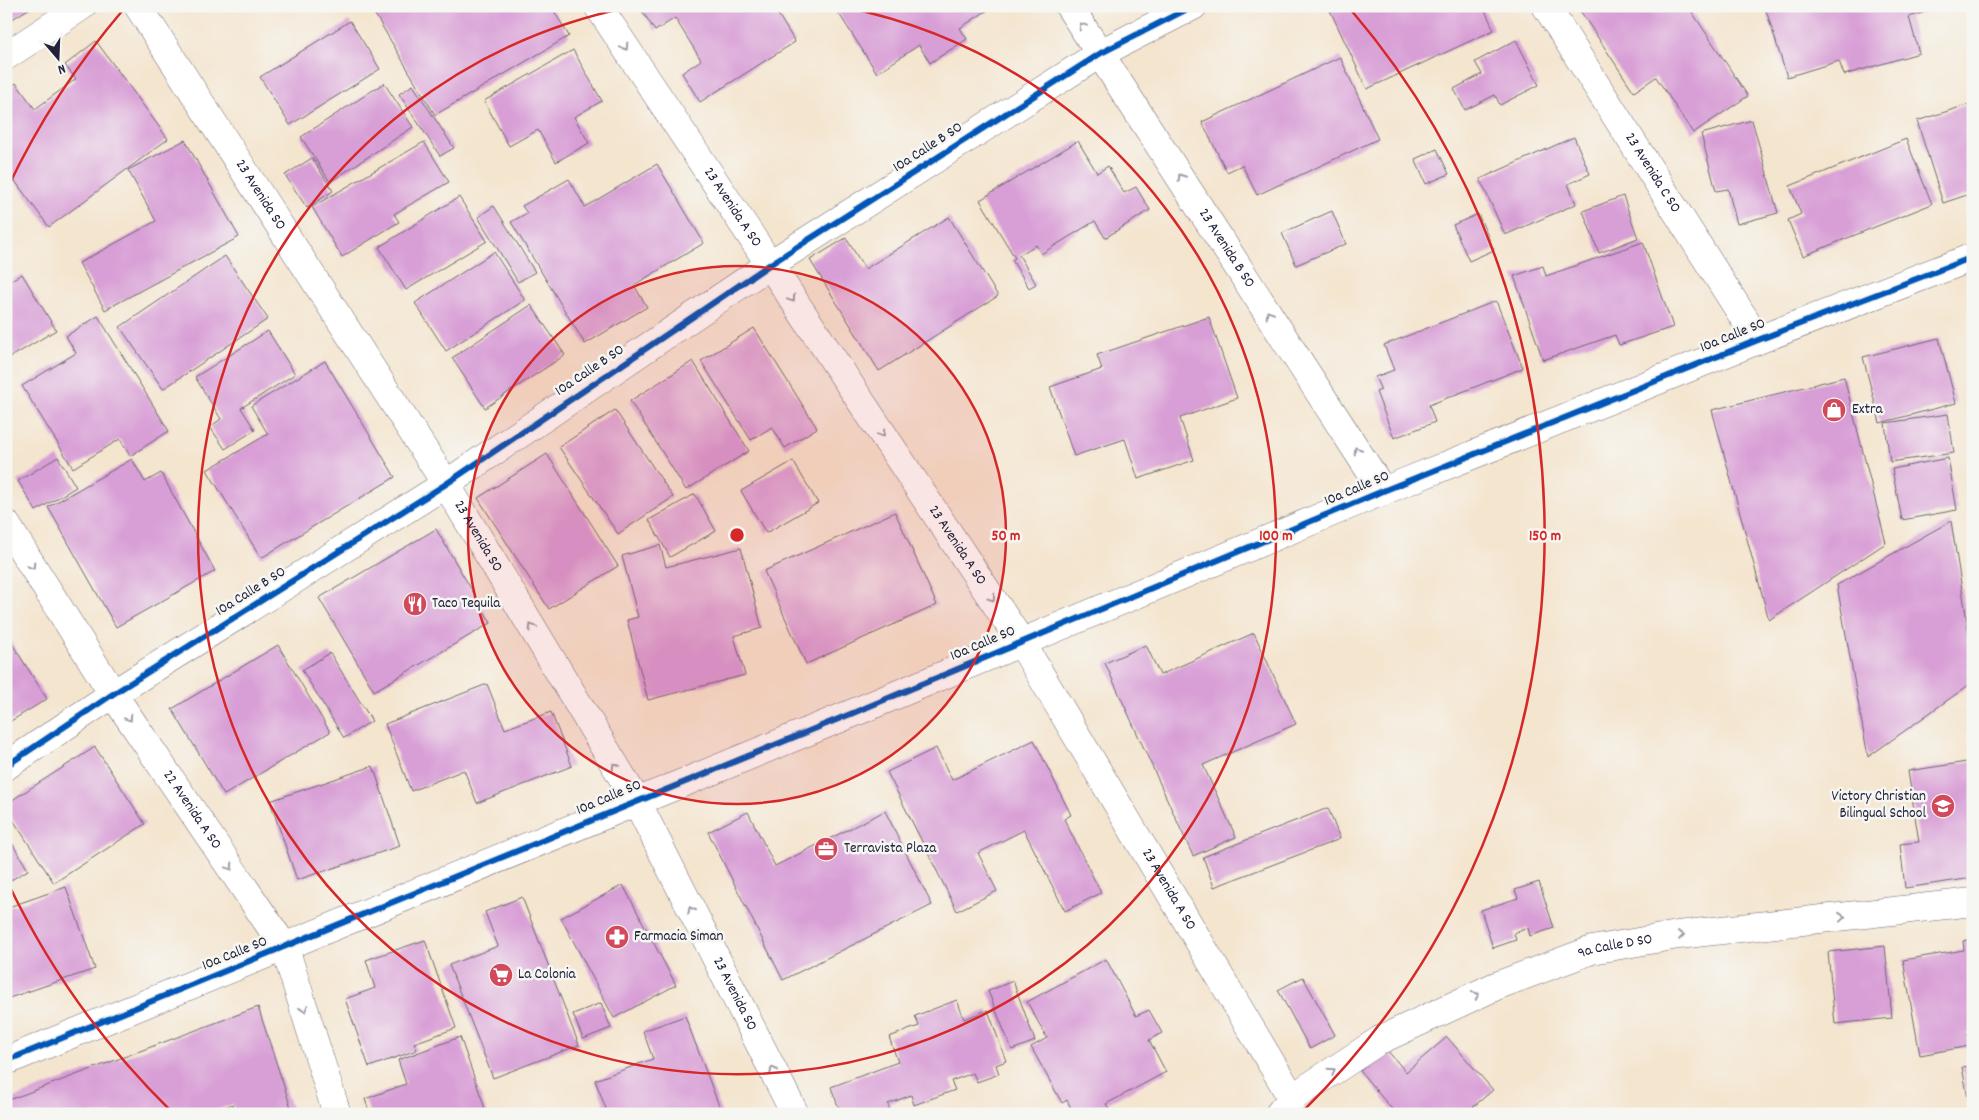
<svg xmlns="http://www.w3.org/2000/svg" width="1979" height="1120" viewBox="0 0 1979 1120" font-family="Dekko,sans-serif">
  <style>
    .building { fill: #d89ed6 }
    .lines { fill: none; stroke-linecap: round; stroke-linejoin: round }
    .minor-casing { stroke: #6c666f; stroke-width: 29 }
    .minor { stroke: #fff; stroke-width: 28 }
    .cycleway-casing { stroke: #f6f6f2; stroke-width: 9 }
    .cycleway { stroke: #0057b8; stroke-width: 6 }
    .oneway { stroke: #9c9ca7 }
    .ring { fill: none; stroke: #d62828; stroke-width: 2.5 }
    .labels { text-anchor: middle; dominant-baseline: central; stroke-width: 5; stroke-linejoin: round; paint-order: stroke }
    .street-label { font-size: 15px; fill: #22223b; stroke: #f6f6f2 }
    .poi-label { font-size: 15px; fill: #22223b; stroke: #f6f6f2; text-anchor: start }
    .centre { fill: #d62828; stroke: #f6f6f2; stroke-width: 2.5 }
    .ring-label { font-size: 15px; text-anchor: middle; font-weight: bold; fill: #d62828; stroke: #f6f6f2; stroke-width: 5; stroke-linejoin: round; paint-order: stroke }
  </style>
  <rect width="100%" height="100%" fill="#f6f6f2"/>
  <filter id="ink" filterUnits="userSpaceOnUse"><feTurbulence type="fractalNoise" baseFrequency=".02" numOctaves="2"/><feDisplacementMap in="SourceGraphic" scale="10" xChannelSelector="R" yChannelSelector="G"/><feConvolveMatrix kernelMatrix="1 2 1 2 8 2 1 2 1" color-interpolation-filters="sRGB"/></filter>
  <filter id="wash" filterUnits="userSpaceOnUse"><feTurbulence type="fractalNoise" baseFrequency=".0096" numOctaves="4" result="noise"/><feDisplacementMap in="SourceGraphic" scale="20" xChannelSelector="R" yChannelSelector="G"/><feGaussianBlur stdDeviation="1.12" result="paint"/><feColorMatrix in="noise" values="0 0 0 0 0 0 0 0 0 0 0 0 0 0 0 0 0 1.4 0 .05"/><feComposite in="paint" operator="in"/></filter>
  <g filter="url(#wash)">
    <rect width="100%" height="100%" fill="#f4e5cf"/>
    <g id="blocks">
      <!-- building -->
      <g class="building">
        <path d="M6,6H33L6,23Z"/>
        <path d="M370,6H551L569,36L435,115Z"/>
        <path d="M639,6H773L795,42L700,102L682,73L701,60L675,18L655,31Z"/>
        <path d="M834,6H994L960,28L967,39L930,63L919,45L877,73Z"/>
        <path d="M1328,6H1483L1494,30L1367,89Z"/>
        <path d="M1577,6H1688L1748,96L1693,133L1656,77L1634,92Z"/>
        <path d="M1779,6H1927L1928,11L1909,17L1919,53L1844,75L1839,61L1787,77L1766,10Z"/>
        <path d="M350,21L380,69L290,125L260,77Z"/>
        <path d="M1516,40L1539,85L1500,105L1495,95L1465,110L1454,89L1482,74L1475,62Z"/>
        <path d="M96,41L168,139L49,227L6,169V90L16,83L35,109L76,79L65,65Z"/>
        <path d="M573,50L602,101L574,117L589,143L556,162L538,130L509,146L484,101Z"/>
        <path d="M1340,57L1378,139L1257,195L1242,165L1227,172L1202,122Z"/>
        <path d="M384,83L413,127L330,182L301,137Z"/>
        <path d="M413,85L454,148L440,156L399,94Z"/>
        <path d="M1973,103V193L1943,203L1917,121Z"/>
        <path d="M1752,120L1778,213L1737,224L1728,189L1716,191L1701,134Z"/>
        <path d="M1574,137L1590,174L1568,184L1576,204L1505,235L1480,179Z"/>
        <path d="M1906,139L1932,204L1803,256L1788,220L1801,214L1790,186Z"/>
        <path d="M185,140L239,237L105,310L79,263L156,221L128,170Z"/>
        <path d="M1078,141L1097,173L1108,166L1124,193L1136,187L1150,210L1105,238L1095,221L1041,254L1036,245L1019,255L1036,284L1029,288L1012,260L1015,258L980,200Z"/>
        <path d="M424,142L449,182L394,214L399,222L342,257L312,207Z"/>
        <path d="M1437,149L1449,174L1426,184L1415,159Z"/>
        <path d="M312,158L333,191L307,208L285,175Z"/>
        <path d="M657,164L704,243L634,285L647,307L585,344L511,222L527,213L522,206L569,179L585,207Z"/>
        <path d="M1623,196L1638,238L1599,253L1583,211Z"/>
        <path d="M459,197L487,241L406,290L379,247Z"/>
        <path d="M494,206L535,272L518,282L478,217Z"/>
        <path d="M1332,211L1346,244L1296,265L1282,233Z"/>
        <path d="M1478,214L1494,250L1469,261L1453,225Z"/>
        <path d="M949,217L998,296L879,371L810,260L846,238L865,269Z"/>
        <path d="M1643,242L1673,327L1619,345L1615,335L1543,360L1514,276L1543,266L1546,276Z"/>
        <path d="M494,252L525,300L446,351L415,303Z"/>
        <path d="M225,256L268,319L163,389L120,327Z"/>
        <path d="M22,274L56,330L6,360V283Z"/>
        <path d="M1496,301L1523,368L1429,405L1435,422L1394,438L1376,392L1381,390L1375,377L1394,370L1384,345Z"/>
        <path d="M531,305L565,355L485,408L452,358Z"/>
        <path d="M98,316L169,431L130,456L120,439L73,468L22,386L76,353L66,336Z"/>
        <path d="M1209,317L1237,398L1180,418L1194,460L1138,479L1125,439L1074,456L1050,387L1102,369L1097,355Z"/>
        <path d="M754,328L817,428L785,448L772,427L751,440L701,361Z"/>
        <path d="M268,331L295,374L241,408L255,430L225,449L210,427L221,419L195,377Z"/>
        <path d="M1939,338L1956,403L1880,423L1863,357Z"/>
        <path d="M325,361L395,477L261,558L207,470L268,434L251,406Z"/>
        <path d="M693,361L749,451L686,490L630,401Z"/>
        <path d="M1844,377L1886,543L1769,620L1712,410Z"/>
        <path d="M615,410L673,497L618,534L559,447Z"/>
        <path d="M1948,414L1954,453L1890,462L1885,423Z"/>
        <path d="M547,454L618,566L549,609L478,498Z"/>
        <path d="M58,457L76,487L36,511L18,481Z"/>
        <path d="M1948,458L1957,510L1902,520L1892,469Z"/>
        <path d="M132,459L145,482L161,473L215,571L116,627L48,507Z"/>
        <path d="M793,461L818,503L766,533L741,491Z"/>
        <path d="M695,494L716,531L670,557L649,520Z"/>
        <path d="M895,512L937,605L806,664L764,571Z"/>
        <path d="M1951,521L1973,659V682L1868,757L1837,585Z"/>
        <path d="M436,529L491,623L374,691L319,598Z"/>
        <path d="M660,545L666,567L741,548L762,628L734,636L745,675L648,700L627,620L638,617L622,556Z"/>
        <path d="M1254,633L1296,724L1203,765L1236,837L1193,856L1105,663L1146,645L1160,675Z"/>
        <path d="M6,634L47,699L6,724Z"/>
        <path d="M278,645L330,732L224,795L172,709Z"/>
        <path d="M330,653L372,721L344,738L302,670Z"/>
        <path d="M487,684L505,729L551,712L572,766L477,803L464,770L411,791L385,724Z"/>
        <path d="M1034,740L1071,815L1064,819L1101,893L1065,911L1024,830L978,853L997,891L957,911L887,772L936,748L952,780Z"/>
        <path d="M95,747L145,824L54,883L6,809V804Z"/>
        <path d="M1973,761V878L1905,888L1900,844L1919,842L1908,771Z"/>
        <path d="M373,766L400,846L297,880L270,801Z"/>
        <path d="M1328,808L1340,839L1214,887L1203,857Z"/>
        <path d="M885,811L932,905L783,980L708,832L748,812L775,866Z"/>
        <path d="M6,833L28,870L6,883Z"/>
        <path d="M1539,882L1554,928L1530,936L1528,928L1514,933L1516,940L1493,948L1481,910L1518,898L1515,890Z"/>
        <path d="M623,885L676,985L614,1018L561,918Z"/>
        <path d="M66,887L95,969L6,999V908Z"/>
        <path d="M522,897L579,1045L493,1078L449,965L498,946L485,912Z"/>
        <path d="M1973,939V1032L1968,1033L1970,1046L1920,1055L1903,960L1964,950L1963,941Z"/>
        <path d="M425,940L456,1028L414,1043L417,1050L369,1067L345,999L375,988L366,960Z"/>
        <path d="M1885,946L1892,1018L1835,1024L1828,952Z"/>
        <path d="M1106,959L1136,1016L1149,1010L1162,1033L1149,1040L1166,1072L1106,1104L1112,1114H1074L1067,1100L1062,1103L1031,1047L1047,1038L1027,1002Z"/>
        <path d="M1303,977L1335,1035L1310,1049L1278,990Z"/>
        <path d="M1013,981L1035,1041L1012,1050L988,991Z"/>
        <path d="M957,1000L964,1019L988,1010L1006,1061L996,1065L999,1074L977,1082L973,1073L951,1081L955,1090L914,1105L911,1095L888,1104L891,1114H868L867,1111L860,1114H841L831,1087L898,1062L889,1037L919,1026L915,1016Z"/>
        <path d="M601,1003L611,1028L583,1039L573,1014Z"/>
        <path d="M258,1007L293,1114H235L233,1104L207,1114H6V1101Z"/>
        <path d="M685,1016L722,1114H608L595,1080L653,1059L643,1031Z"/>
        <path d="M460,1037L487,1114H370L365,1099L406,1084L398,1060Z"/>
        <path d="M1447,1037L1493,1090L1466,1113L1463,1109L1458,1114H1396L1360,1071L1386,1049L1406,1072Z"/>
        <path d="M1973,1065V1102L1969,1103L1962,1067Z"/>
      </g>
    </g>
  </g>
  <g filter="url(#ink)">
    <use href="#blocks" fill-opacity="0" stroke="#6c666f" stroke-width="1"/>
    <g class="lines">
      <!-- minor casing -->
      <g class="minor-casing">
        <g id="minor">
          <path id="s1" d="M138,6L446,484L636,800L795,1114"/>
          <path id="s2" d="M598,6L1021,642L1292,1098"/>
          <path id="s3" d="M1069,6L1383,491"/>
          <path id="s4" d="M1546,6L1758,340"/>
          <path d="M6,56L82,6"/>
          <path id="s5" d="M6,524L113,694L285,948L337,1114"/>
          <path d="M6,766L113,694L446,484L769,265L1101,53L1193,6"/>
          <path d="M6,1061L853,713L1383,491L1758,340L1973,257"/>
          <path id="s6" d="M1279,1114L1292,1098L1380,1040L1496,986L1592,950L1678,935L1973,902"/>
        </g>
      </g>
      <!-- minor -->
      <use href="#minor" class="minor"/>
      <!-- cycleway casing -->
      <g class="cycleway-casing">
        <g id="cycleway">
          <path d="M6,766L113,694L446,484L769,265L1101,53L1193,6"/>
          <path d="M6,1061L853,713L1383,491L1758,340L1973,257"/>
        </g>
      </g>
      <!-- cycleway -->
      <use href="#cycleway" class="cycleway"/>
    </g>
    <!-- one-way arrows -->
    <defs><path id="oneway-chevron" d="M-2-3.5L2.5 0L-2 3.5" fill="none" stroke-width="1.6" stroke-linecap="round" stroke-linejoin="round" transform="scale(1.25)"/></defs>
    <g class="oneway">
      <use href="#oneway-chevron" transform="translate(1082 26) rotate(-124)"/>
      <use href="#oneway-chevron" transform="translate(625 47) rotate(57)"/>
      <use href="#oneway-chevron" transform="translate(1181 177) rotate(-123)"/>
      <use href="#oneway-chevron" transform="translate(792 299) rotate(56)"/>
      <use href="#oneway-chevron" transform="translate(1269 314) rotate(-123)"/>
      <use href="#oneway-chevron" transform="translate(882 434) rotate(56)"/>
      <use href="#oneway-chevron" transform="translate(1357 450) rotate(-123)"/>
      <use href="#oneway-chevron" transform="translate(32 566) rotate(58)"/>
      <use href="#oneway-chevron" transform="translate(992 598) rotate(56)"/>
      <use href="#oneway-chevron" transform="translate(532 627) rotate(-121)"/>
      <use href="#oneway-chevron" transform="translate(129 718) rotate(56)"/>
      <use href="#oneway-chevron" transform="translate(615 766) rotate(-121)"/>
      <use href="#oneway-chevron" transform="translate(230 867) rotate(56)"/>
      <use href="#oneway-chevron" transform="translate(691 910) rotate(-117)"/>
      <use href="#oneway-chevron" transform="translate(1842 917) rotate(-6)"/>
      <use href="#oneway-chevron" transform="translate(1681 935) rotate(-8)"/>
      <use href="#oneway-chevron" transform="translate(1476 995) rotate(-25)"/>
      <use href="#oneway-chevron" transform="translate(304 1009) rotate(73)"/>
      <use href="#oneway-chevron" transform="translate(773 1070) rotate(-117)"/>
      <use href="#oneway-chevron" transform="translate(1332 1071) rotate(-33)"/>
    </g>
  </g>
  <!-- distance rings -->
  <circle cx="737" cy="535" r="269" fill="#d62828" fill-opacity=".12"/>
  <g class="ring">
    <circle cx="737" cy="535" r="269"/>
    <path d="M844 7A539 539 0 1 1 630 7"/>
    <path d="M171 1111A808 808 0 0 1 8 883M8 187A808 808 0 0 1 123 10M1351 10A808 808 0 0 1 1303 1111"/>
  </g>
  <!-- icons -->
  <defs>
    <g id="shop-disc" transform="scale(1.25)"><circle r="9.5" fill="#d1495b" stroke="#f6f6f2"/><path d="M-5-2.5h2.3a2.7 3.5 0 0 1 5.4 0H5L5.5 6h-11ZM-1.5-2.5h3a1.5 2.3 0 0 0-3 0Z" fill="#fff"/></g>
    <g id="restaurant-disc" transform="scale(1.25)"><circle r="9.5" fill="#d1495b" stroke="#f6f6f2"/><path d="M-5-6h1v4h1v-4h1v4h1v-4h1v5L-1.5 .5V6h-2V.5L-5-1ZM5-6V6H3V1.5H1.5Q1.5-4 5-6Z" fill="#fff"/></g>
    <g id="school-disc" transform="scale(1.25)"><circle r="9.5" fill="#d1495b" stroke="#f6f6f2"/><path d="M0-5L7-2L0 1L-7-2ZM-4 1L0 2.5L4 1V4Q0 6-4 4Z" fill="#fff"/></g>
    <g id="office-disc" transform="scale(1.25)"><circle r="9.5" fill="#d1495b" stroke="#f6f6f2"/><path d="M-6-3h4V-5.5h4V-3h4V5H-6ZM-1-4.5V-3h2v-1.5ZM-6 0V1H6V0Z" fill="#fff"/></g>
    <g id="pharmacy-disc" transform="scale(1.25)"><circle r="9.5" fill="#d1495b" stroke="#f6f6f2"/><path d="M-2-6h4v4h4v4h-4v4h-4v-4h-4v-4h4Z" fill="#fff"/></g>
    <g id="supermarket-disc" transform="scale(1.25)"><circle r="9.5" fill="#d1495b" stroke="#f6f6f2"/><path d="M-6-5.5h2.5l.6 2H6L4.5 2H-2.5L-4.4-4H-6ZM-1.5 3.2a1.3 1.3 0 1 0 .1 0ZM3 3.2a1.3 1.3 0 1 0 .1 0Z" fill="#fff"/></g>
  </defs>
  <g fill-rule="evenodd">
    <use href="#shop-disc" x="1834" y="410"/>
    <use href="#restaurant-disc" x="415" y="604"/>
    <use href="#school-disc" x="1943" y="806"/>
    <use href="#office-disc" x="826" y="849"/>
    <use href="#pharmacy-disc" x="617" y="937"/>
    <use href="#supermarket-disc" x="501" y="975"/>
  </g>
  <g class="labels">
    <!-- street labels -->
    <g class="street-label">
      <text transform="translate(928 148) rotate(-33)">10a Calle B SO</text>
      <text stroke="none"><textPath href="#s4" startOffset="198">23 Avenida C SO</textPath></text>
      <text stroke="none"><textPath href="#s1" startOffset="225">23 Avenida SO</textPath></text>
      <text stroke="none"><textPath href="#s2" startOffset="242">23 Avenida A SO</textPath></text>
      <text stroke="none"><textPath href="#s3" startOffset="289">23 Avenida B SO</textPath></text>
      <text transform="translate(1733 336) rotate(-22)">10a Calle SO</text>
      <text transform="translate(590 371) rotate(-34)">10a Calle B SO</text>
      <text transform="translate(1357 489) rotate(-23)">10a Calle SO</text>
      <text stroke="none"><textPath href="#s1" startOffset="630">23 Avenida SO</textPath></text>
      <text stroke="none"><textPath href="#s2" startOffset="648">23 Avenida A SO</textPath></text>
      <text transform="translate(251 592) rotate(-32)">10a Calle B SO</text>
      <text transform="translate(983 644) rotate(-23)">10a Calle SO</text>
      <text transform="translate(609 798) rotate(-23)">10a Calle SO</text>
      <text stroke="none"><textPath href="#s5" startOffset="341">22 Avenida A SO</textPath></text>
      <text stroke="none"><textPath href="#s2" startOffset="1052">23 Avenida A SO</textPath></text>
      <text stroke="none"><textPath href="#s6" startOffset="380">9a Calle D SO</textPath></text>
      <text transform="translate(235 954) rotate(-22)">10a Calle SO</text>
      <text stroke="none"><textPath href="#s1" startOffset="1155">23 Avenida SO</textPath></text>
    </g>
    <!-- poi labels -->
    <g class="poi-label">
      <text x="1852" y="410">Extra</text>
      <text x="432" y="604">Taco Tequila</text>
      <text x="1926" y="797" text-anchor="end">Victory Christian<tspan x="1926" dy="17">Bilingual School</tspan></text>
      <text x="844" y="849">Terravista Plaza</text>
      <text x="634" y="937">Farmacia Siman</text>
      <text x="518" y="975">La Colonia</text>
    </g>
  </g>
  <circle cx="737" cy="535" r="8" class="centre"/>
  <g class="ring-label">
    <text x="1006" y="540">50 m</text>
    <text x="1276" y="540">100 m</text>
    <text x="1545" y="540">150 m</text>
  </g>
  <!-- margin -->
  <rect width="1979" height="1120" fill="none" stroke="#f6f6f2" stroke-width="25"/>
  <!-- north arrow -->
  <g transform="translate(58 58) rotate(161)" stroke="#f6f6f2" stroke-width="4" paint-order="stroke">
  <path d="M0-4L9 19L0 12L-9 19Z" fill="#22223b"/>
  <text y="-8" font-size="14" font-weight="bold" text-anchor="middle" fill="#22223b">N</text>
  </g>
</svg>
